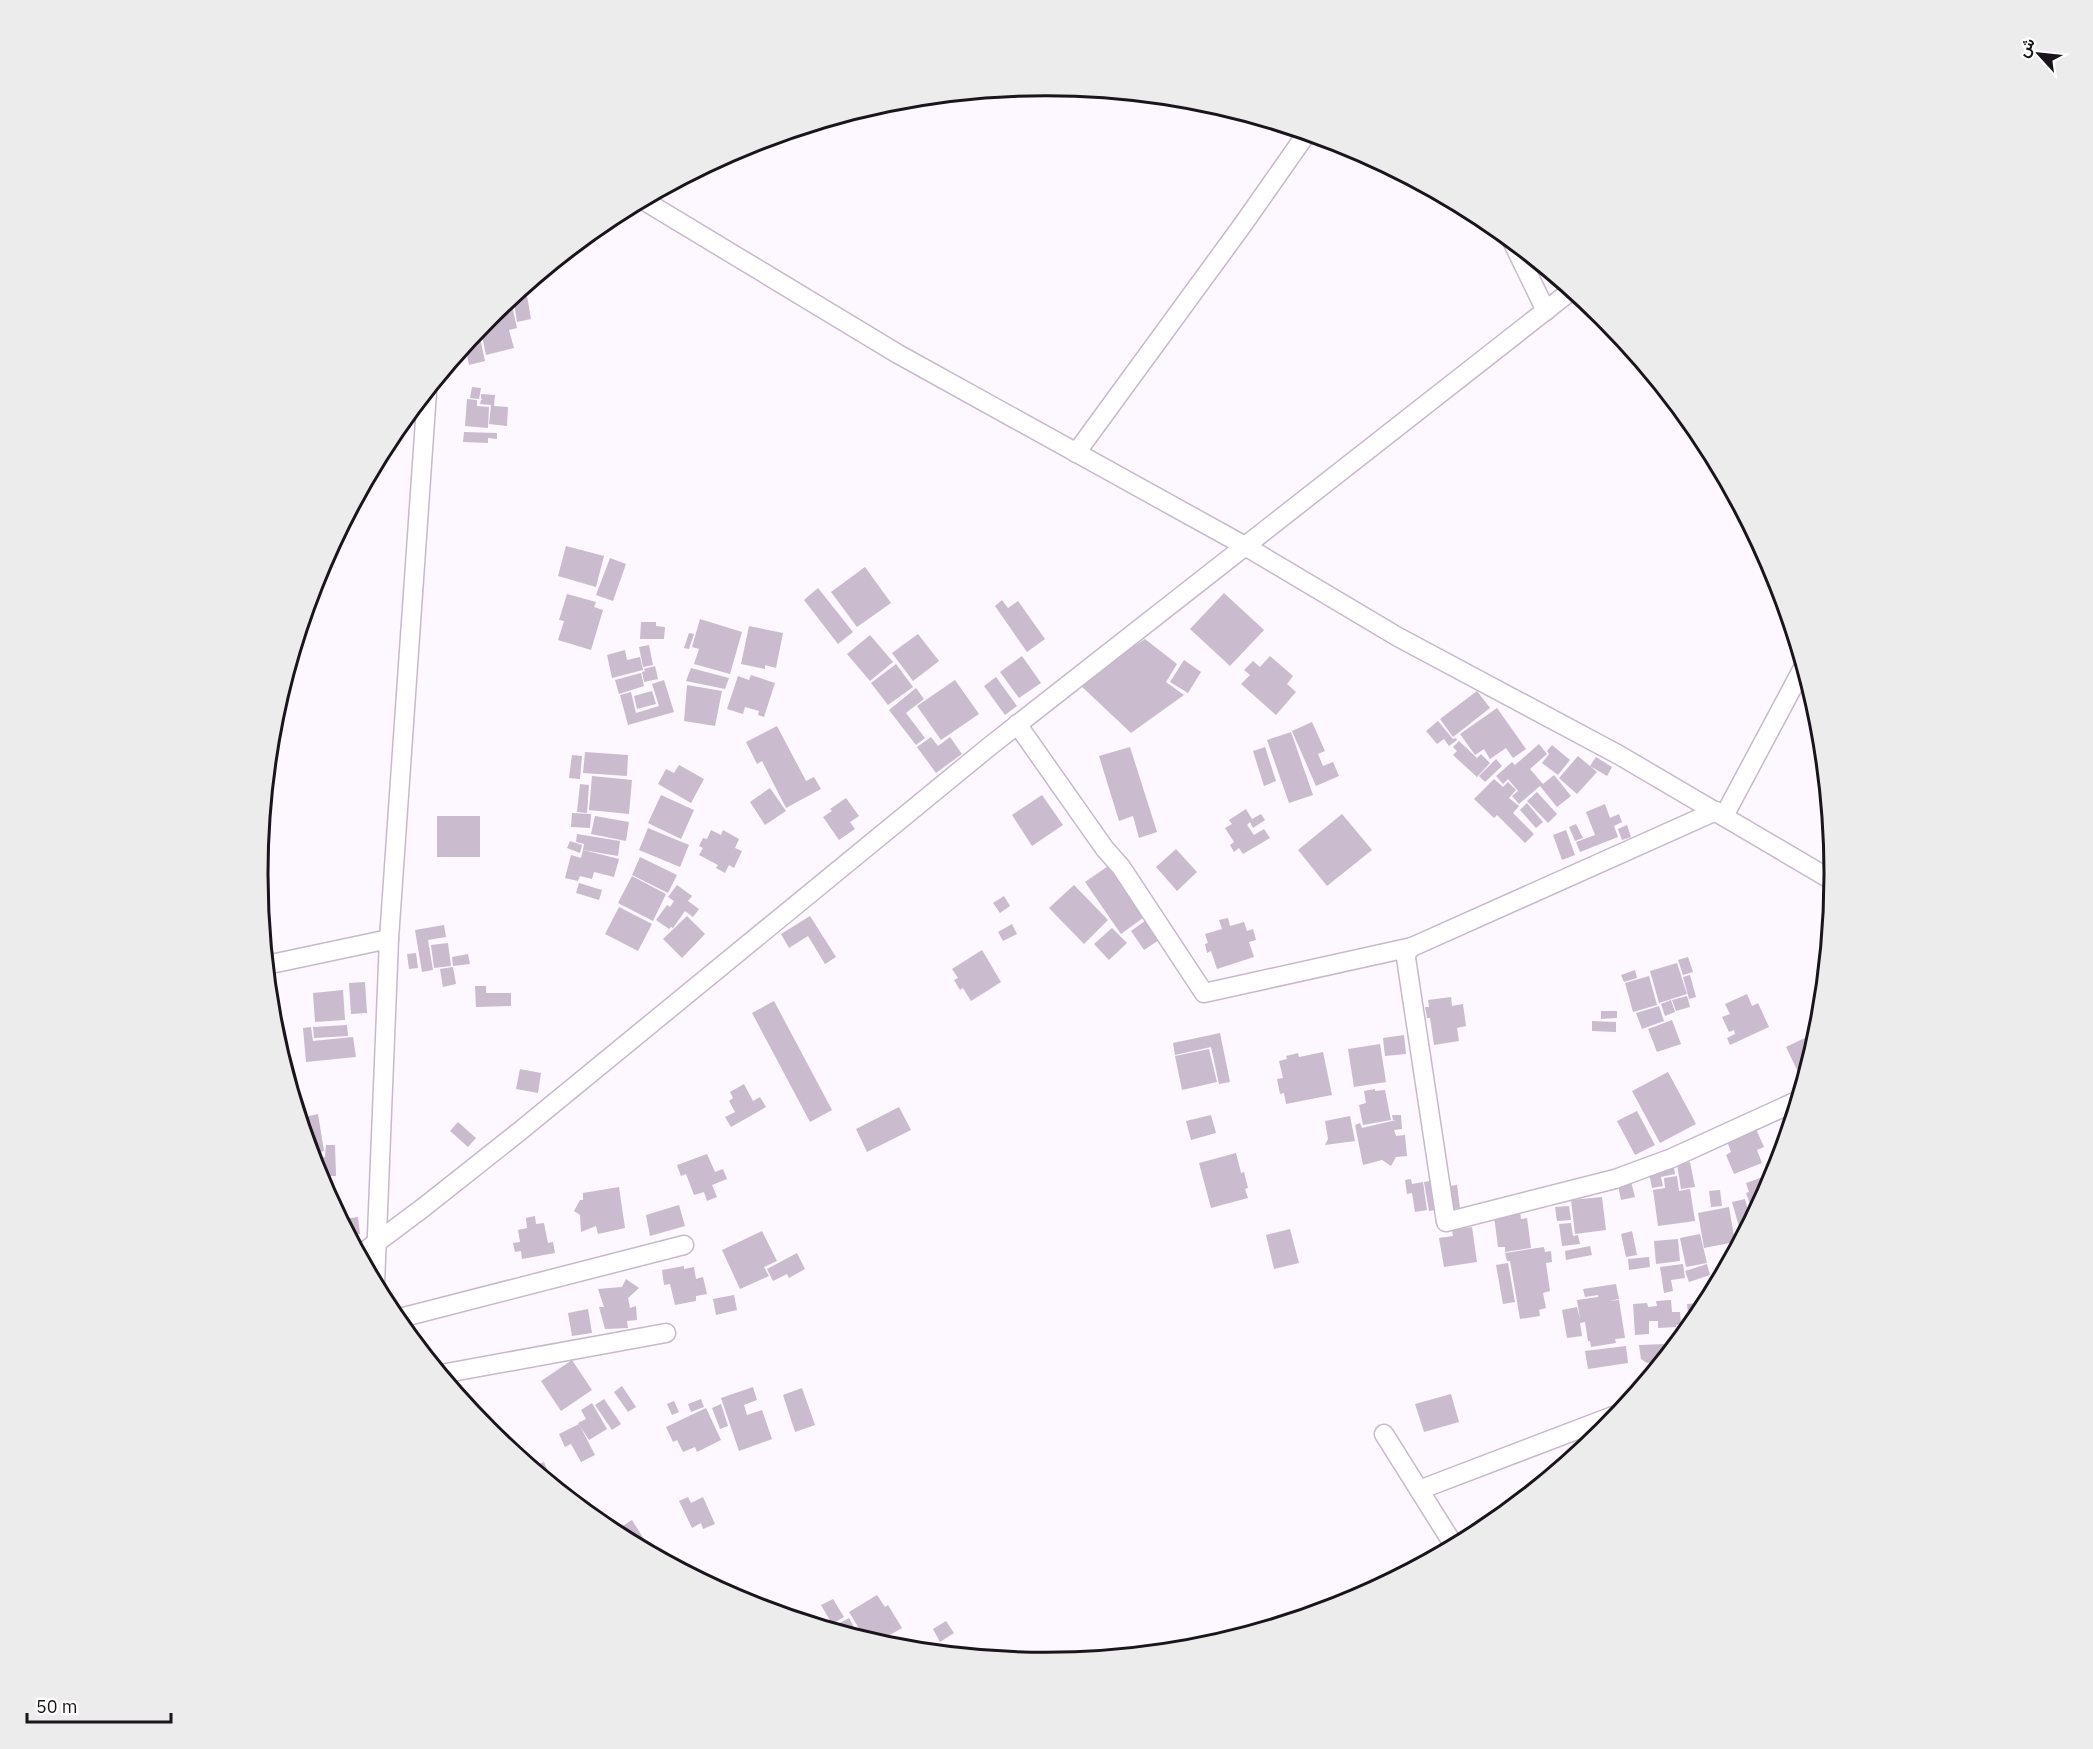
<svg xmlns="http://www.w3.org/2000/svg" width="2093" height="1749" viewBox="0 0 2093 1749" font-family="'IBM Plex Sans',Vazirmatn,sans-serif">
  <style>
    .building { fill: #cabbce }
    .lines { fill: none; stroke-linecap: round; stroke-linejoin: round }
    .minor-casing { stroke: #c7b9cc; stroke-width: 21 }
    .minor { stroke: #fff; stroke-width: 18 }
    .rim { fill: none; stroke: #1a141b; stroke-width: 3 }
  </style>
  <rect width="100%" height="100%" fill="#fdf7ff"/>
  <!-- building -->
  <g class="building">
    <path d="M526,290L531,319L517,322L513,297L520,291Z"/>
    <path d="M511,301L517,328L509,330L514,348L486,355L480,327L489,316L507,302Z"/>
    <path d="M478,329L485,361L469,365L465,345Z"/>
    <path d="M472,387L481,388L479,399L470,398Z"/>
    <path d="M481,394L495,395L494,406L508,407L507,426L489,424L491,405L480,404L481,400H483L481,399Z"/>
    <path d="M467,399L477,400V406L489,407L488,428L465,426Z"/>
    <path d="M464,432L497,433V439L488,438V443L463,442Z"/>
    <path d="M566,546L604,556L596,587L558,576Z"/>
    <path d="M610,558L626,564L613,601L596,595Z"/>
    <path d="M865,567L891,603L857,627L831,592Z"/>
    <path d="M818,588L853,632L838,644L804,600Z"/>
    <path d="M1224,593L1264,630L1230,666L1190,629Z"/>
    <path d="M567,594L596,602L594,607L603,610L591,650L558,640L564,621L559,620Z"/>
    <path d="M1002,600L1008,608L1018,601L1045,639L1027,652L995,606Z"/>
    <path d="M700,619L742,632L730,674L694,664L699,649L692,647Z"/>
    <path d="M641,622H656V626L665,627L664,639H640Z"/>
    <path d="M749,626L783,633L776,668L765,665V669L741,664Z"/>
    <path d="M689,633L694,634L689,649L684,648Z"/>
    <path d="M918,634L939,661L913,681L892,653Z"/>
    <path d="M870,635L893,662L870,681L847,654Z"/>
    <path d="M1145,639L1177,664L1166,682L1184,695L1131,733L1078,683Z"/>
    <path d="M649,645L653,665L643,667L639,647Z"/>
    <path d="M625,650L627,660L640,657L643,670L612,678L607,655Z"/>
    <path d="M1022,656L1041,683L1019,698L1000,672Z"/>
    <path d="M1270,656L1293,676L1287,684L1296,692L1276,715L1241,684L1250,675L1244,670L1253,661L1260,667Z"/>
    <path d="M1184,660L1201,672L1188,693L1170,682Z"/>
    <path d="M896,664L913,687L888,705L871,683Z"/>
    <path d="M655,666L658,679L644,682L642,672L645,671L644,669Z"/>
    <path d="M691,668L729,678L725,689L686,681Z"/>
    <path d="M641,673L644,686L619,694L615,680Z"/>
    <path d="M751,675L775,683L764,717L758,715L759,711L745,707L743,714L727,709L738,676L749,680Z"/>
    <path d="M996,677L1017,706L1005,715L984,686Z"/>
    <path d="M664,680L674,712L628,725L620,695L631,692L636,713L659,706L652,684Z"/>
    <path d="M955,680L979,714L941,740L917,706Z"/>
    <path d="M687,685L722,691L715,726L684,721Z"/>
    <path d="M916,688L924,699L906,713L925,738L916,745L889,710Z"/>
    <path d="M652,691L656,704L637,709L634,696Z"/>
    <path d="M1477,691L1490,708L1453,737L1440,719Z"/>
    <path d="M1497,708L1526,749L1513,758L1506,748L1490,759L1484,749L1475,755L1460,734Z"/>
    <path d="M1438,721L1453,739L1456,738L1457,740L1449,746L1444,739L1437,744L1426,731Z"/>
    <path d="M1312,722L1325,751L1318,754L1323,766L1333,762L1339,776L1316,786L1292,731Z"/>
    <path d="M777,726L806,781L814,777L821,789L786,808L762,761L757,764L746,742Z"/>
    <path d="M1291,732L1313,795L1289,803L1267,740Z"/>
    <path d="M931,737L938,746L950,737L962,754L936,773L917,747Z"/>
    <path d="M1459,741L1477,758L1481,754L1490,763L1477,777L1453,755L1457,751L1453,747Z"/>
    <path d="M1539,744L1547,754L1530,769L1543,784L1554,775L1571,796L1557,807L1540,786L1519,804L1512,796L1518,791L1508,779L1503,784L1496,776L1512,762L1515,765Z"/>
    <path d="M1552,745L1570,760L1558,775L1542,763L1549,754L1547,751Z"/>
    <path d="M1130,747L1157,832L1139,838L1133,816L1119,821L1099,756Z"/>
    <path d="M1265,747L1276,781L1264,786L1253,751Z"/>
    <path d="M585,752L628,755L627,776L583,773Z"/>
    <path d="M572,755L582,756L580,779L569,778Z"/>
    <path d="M1578,756L1597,772L1577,794L1559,778Z"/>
    <path d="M1596,757L1612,767L1607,776L1590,766Z"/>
    <path d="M1496,759L1502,766L1485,782L1479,776Z"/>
    <path d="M679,765L704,779L691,803L658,784L666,769L674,773Z"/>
    <path d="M592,776L632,780L629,814L589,810Z"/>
    <path d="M1494,779L1503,787L1508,782L1516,790L1509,798L1519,806L1513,813L1534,834L1525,843L1497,815L1494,818L1474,799Z"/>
    <path d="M580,784L589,785L587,813L577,812Z"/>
    <path d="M770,788L786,811L765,825L750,802Z"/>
    <path d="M1537,792L1557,814L1548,823L1527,801Z"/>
    <path d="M661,795L694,810L681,839L648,823Z"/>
    <path d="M1042,795L1063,825L1032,846L1012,815Z"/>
    <path d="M846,798L859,816L850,822L855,829L839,840L823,817L832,811L830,809Z"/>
    <path d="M1527,803L1543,822L1536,828L1520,810Z"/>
    <path d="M1605,804L1610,818L1619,814L1622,822L1614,826L1618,837L1580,852L1576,842L1595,835L1586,812Z"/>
    <path d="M1246,809L1252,819L1261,814L1265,820L1253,828L1250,822L1247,825L1254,835L1264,829L1270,838L1243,854L1239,848L1234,852L1230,845L1234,842L1225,828L1232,824L1229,820Z"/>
    <path d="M572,813L591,814L590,828L571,827Z"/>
    <path d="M1342,814L1372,850L1327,886L1298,850Z"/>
    <rect x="437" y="816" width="43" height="41"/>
    <path d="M595,816L629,822L626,841L591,834Z"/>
    <path d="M1576,824L1583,838L1575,841L1569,827Z"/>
    <path d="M1627,825L1631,837L1622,840L1618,829Z"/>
    <path d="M648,828L689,845L680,867L639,850Z"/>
    <path d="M711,830L721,835L723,830L739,839L735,848L742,851L734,868L729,865L725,873L716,868L718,865L699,855L703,848L699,846L703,838L707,839Z"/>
    <path d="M1566,830L1575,855L1562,860L1553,835Z"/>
    <path d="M577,834L620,841L618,856L583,850L584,844L576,842Z"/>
    <path d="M570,841L582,845L580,853L567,848Z"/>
    <path d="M1176,849L1197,872L1177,891L1156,867Z"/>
    <path d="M583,850L619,859L614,877L594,872L592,879L580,876L578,881L565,878L571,855L581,858Z"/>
    <path d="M640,857L677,875L668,893L632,875Z"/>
    <path d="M1111,864L1147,915L1121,934L1085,882Z"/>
    <path d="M632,876L666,894L653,921L618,903Z"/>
    <path d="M579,883L602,890L599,900L576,893Z"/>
    <path d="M677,885L692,896L688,901L699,909L693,917L685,911L673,928L671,927L669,929L656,920L667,905L670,907L674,901L668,897Z"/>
    <path d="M1074,885L1108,920L1084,944L1049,908Z"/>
    <path d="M1004,896L1010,906L1000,913L993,903Z"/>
    <path d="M619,907L652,924L638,951L605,934Z"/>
    <path d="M687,916L705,934L682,958L663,939Z"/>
    <path d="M810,916L836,957L825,964L808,936L789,948L781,934Z"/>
    <path d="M1149,918L1162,938L1144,950L1131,931Z"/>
    <path d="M1228,918L1230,926L1244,922L1247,931L1253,929L1256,940L1249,942L1254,957L1217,969L1211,951L1207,953L1205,944L1208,943L1205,934L1222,929L1219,920Z"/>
    <path d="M1012,924L1017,934L1003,941L998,932Z"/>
    <path d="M444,925L446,937L428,940L433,970L422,972L415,930Z"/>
    <path d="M1112,928L1127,943L1109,960L1094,944Z"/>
    <path d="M448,943L451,966L434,968L431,945Z"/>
    <path d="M982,950L1001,982L971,1001L963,988L960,990L954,980L958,978L952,969Z"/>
    <path d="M416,953L418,968L409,969L407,954Z"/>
    <path d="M468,954L470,964L453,966L452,957Z"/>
    <path d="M1688,957L1693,972L1683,975L1678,960Z"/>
    <path d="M1677,963L1687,994L1659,1003L1650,971Z"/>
    <path d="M453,967L456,984L443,987L440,969Z"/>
    <path d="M1635,970L1637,978L1624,982L1621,975Z"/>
    <path d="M1690,975L1696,997L1689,999L1683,977Z"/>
    <path d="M1649,976L1657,1005L1633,1012L1625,983Z"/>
    <path d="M365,982L367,1013L351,1014L349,983Z"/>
    <path d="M475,986H486V993H511V1006L476,1007Z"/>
    <path d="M343,990L345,1020L315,1022L313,993Z"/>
    <path d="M1747,994L1752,1006L1758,1003L1769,1027L1730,1045L1727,1038L1735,1034L1734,1030L1729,1032L1722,1017L1730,1014L1725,1004Z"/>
    <path d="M1687,996L1690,1007L1676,1011L1672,1000Z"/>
    <path d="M1451,997L1452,1006L1463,1004L1466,1026L1457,1028L1459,1041L1434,1045L1430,1018H1427L1425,1007H1429L1428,1000Z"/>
    <path d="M1671,1000L1675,1012L1665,1016L1661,1004Z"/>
    <path d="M774,1001L832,1110L810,1122L752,1013Z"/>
    <path d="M1659,1006L1664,1021L1642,1029L1636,1013Z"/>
    <path d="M1601,1011H1617V1018L1601,1019Z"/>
    <path d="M1672,1020L1681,1044L1657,1052L1648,1029Z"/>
    <path d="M1592,1021L1616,1022V1032L1592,1031Z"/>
    <path d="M347,1025L348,1036L314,1038L313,1027Z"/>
    <path d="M311,1027L313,1041L353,1037L356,1057L306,1062L303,1028Z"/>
    <path d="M1220,1033L1230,1082L1219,1084L1211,1047L1175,1055L1173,1043Z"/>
    <path d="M1813,1034L1816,1041L1806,1076L1805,1074L1800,1076L1786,1047Z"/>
    <path d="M1404,1035L1406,1054L1385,1056L1383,1038Z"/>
    <path d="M1380,1044L1386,1082L1354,1087L1348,1049Z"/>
    <path d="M1209,1049L1217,1082L1182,1090L1175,1056Z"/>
    <path d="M1323,1052L1332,1095L1286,1104L1284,1093L1280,1094L1277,1079L1283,1078L1279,1061L1287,1059L1286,1056L1298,1053L1299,1057Z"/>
    <path d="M520,1069L541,1073L538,1093L516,1089Z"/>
    <path d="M1668,1072L1696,1124L1660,1143L1632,1091Z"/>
    <path d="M744,1084L753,1101L760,1097L766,1107L731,1127L725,1117L735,1112L729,1101L733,1098L730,1092Z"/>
    <path d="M1375,1089V1091L1385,1090L1391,1120L1363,1125L1359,1105L1366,1103L1364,1091Z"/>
    <path d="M899,1107L911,1130L867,1152L856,1129Z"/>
    <path d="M1637,1111L1655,1145L1635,1155L1617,1121Z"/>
    <path d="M318,1114L324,1151L311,1154L300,1118Z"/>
    <path d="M1211,1115L1216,1133L1191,1140L1186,1121Z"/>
    <path d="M1392,1115H1401L1402,1129L1394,1130L1396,1136L1405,1135L1407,1156L1396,1157L1391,1166L1382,1160L1363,1165L1355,1125L1360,1123L1362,1128L1396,1120H1393Z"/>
    <path d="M1350,1116L1355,1141L1325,1145L1328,1139L1325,1121Z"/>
    <path d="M458,1122L476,1138L468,1147L450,1131Z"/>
    <path d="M1756,1129L1764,1147L1757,1150L1762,1163L1734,1174L1726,1155L1731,1152L1727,1141Z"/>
    <path d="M326,1145H335L336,1176H319V1157H325Z"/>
    <path d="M1236,1153L1241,1173L1244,1172L1248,1188L1245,1189L1248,1198L1211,1208L1199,1163Z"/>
    <path d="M707,1154L715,1172L723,1169L727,1179L712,1185L717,1197L707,1201L704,1192L694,1195L686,1174L681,1176L677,1165Z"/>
    <path d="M1690,1162L1695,1187L1681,1189L1677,1164Z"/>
    <path d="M1674,1168L1675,1174L1661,1177L1663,1186L1652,1188L1649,1173Z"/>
    <path d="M1772,1174L1774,1179L1754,1216L1746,1193L1749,1192L1746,1183Z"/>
    <path d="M1677,1176L1679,1191L1690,1189L1695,1221L1658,1226L1653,1190L1665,1188L1664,1178Z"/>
    <path d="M1411,1179L1412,1184L1423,1182L1427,1210L1415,1212L1412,1193L1407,1194L1405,1180Z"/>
    <path d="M1436,1180L1441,1209L1429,1211L1424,1182Z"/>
    <path d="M1631,1182L1635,1197L1621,1200L1618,1185Z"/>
    <path d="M1457,1185L1460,1208L1447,1210L1443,1187Z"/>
    <path d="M619,1187L625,1228L598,1234L596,1226L581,1232L580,1215L574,1211L580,1200H583V1193Z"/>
    <path d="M1720,1190L1722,1206L1711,1207L1709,1191Z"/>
    <path d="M1602,1197L1606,1230L1575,1234L1571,1200Z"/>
    <path d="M1745,1199L1751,1222L1750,1224L1739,1227L1732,1202Z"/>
    <path d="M679,1205L685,1226L650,1236L646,1215Z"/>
    <path d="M1569,1206L1571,1220L1557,1221L1555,1207Z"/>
    <path d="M1729,1207L1735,1242L1704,1248L1698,1213Z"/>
    <path d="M1520,1212L1521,1219L1527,1218L1531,1248L1505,1252V1247H1498L1494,1216Z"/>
    <path d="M535,1216L536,1224L544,1223L548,1243L553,1242L555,1253L522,1259L521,1251L515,1252L513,1243L520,1242L518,1230L527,1228L526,1218Z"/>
    <path d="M358,1217L360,1234L349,1236L341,1219Z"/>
    <path d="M1571,1223L1573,1236L1578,1235L1580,1244L1562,1246L1559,1224Z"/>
    <path d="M1472,1227L1477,1262L1444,1267L1439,1238L1453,1236L1452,1230Z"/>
    <path d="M1290,1229L1299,1263L1274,1269L1266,1235Z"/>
    <path d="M762,1231L777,1261L764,1267L769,1276L740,1289L722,1250Z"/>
    <path d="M1632,1231L1637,1255L1626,1257L1621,1234Z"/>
    <path d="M1700,1234L1707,1263L1686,1267L1680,1238Z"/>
    <path d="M1678,1239L1680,1261L1656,1264L1654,1241Z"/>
    <path d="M1590,1246L1592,1255L1566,1260L1565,1251Z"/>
    <path d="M1544,1247L1545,1252L1551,1251L1552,1262L1546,1263L1550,1291L1543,1293L1546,1308L1539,1310L1540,1316L1520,1319L1510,1261H1507L1505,1253Z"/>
    <path d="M797,1253L805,1269L789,1278L787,1274L773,1281L767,1269Z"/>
    <path d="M1649,1257L1650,1267L1629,1270L1628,1259Z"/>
    <path d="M1508,1263L1515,1302L1503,1304L1496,1265Z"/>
    <path d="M1683,1264L1685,1278L1671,1280L1673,1291L1664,1293L1660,1267Z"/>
    <path d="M1707,1264L1710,1275L1689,1282L1685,1271Z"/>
    <path d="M684,1266V1269L694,1267L696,1279L703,1277L707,1294L696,1296V1301L675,1305L670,1284L664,1285L662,1270Z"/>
    <path d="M626,1279L639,1288L628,1298L630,1308L636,1306L637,1320L627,1321L628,1328L605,1329L599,1307H604L598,1289L622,1287Z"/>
    <path d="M1616,1284L1619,1299L1609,1301L1619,1300L1625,1338L1615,1339L1616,1343L1591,1347L1590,1341H1588L1585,1322L1580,1323L1582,1336L1567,1338L1562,1310L1577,1307L1580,1319L1577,1300L1598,1297V1295L1585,1297L1583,1289Z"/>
    <path d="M734,1295L737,1310L716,1315L713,1299Z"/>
    <path d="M1671,1300L1672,1312H1680L1681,1324L1676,1325V1327L1658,1328V1321H1649V1334L1635,1335L1633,1304L1647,1303L1648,1307L1657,1306L1656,1301Z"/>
    <path d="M1708,1302L1695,1322H1689L1687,1304Z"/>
    <path d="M588,1309L592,1333L572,1336L568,1313Z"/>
    <path d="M1666,1344L1668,1355L1663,1361L1647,1363L1641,1359L1639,1345Z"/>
    <path d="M1626,1346L1628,1363L1588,1369L1585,1351Z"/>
    <path d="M572,1360L592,1390L561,1411L541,1381Z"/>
    <path d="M622,1386L636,1407L628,1412L614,1392Z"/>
    <path d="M753,1387L757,1400L744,1405L747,1415L762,1410L772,1439L739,1451L721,1398Z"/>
    <path d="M802,1388L815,1425L795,1432L783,1395Z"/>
    <path d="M1451,1394L1459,1422L1424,1432L1415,1404Z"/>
    <path d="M604,1399L621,1424L612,1430L595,1405Z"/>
    <path d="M701,1399L704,1407L691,1412L688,1404Z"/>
    <path d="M674,1401L679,1412L672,1415L667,1404Z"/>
    <path d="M592,1403L607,1429L589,1440L578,1423L586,1419L581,1410Z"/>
    <path d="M721,1404L728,1426L720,1429L712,1408Z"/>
    <path d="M706,1408L721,1440L697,1452L695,1447L683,1452L677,1440L673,1442L666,1427Z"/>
    <path d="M579,1424L595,1455L581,1462L571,1444L565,1447L559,1434Z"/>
    <path d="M544,1462L554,1486L531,1467Z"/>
    <path d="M688,1497L691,1503L703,1497L715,1524L703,1529L701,1523L692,1528L679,1501Z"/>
    <path d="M632,1520L654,1555L612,1533Z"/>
    <path d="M877,1595L885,1607L888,1605L902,1628L876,1643L866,1640L849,1612Z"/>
    <path d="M833,1599L844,1617L832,1624L821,1605Z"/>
    <path d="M849,1618L860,1638L837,1631L834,1626Z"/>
    <path d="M946,1621L954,1633L940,1642L933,1629Z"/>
  </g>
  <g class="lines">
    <!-- minor casing -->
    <g class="minor-casing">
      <g id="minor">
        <path d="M643,200L898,354L1245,546L1398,637L1619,755L1835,882"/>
        <path d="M1512,241L1546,311"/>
        <path d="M1076,453L1244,223L1307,133"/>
        <path d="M1017,724L1105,849L1121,867L1204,993L1412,947"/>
        <path d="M1716,811L1412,947L1407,952L1406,958L1446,1222L1615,1179L1672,1158L1799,1100"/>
        <path d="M1724,816L1804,666"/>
        <path d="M271,964L389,939"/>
        <path d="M360,1255L424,1207L520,1131L990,746L1572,290"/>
        <path d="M375,1284L389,939L427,392"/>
        <path d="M396,1319L684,1245"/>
        <path d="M441,1374L666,1333"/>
        <path d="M1384,1434L1455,1547"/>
        <path d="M1419,1490L1621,1413"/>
      </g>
    </g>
    <!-- minor -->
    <use href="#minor" class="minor"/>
  </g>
  <!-- crop -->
  <path d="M0 0H2093V1749H0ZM268 874a778 778 0 1 1 1556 0a778 778 0 1 1-1556 0Z" fill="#edeced" fill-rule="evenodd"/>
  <path class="rim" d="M268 874a778 778 0 1 1 1556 0a778 778 0 1 1-1556 0Z"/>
  <!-- north arrow -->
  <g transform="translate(2039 54) rotate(297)" stroke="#ffffff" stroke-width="4.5" paint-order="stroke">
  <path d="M0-4.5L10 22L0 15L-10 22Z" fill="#1a141b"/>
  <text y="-9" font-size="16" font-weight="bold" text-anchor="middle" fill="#1a141b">ش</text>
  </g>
  <!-- scale -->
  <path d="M27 1713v9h144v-9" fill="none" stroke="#1a141b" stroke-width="3"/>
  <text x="36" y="1713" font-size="18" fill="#1a141b" stroke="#ffffff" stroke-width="4.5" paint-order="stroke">50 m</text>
</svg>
